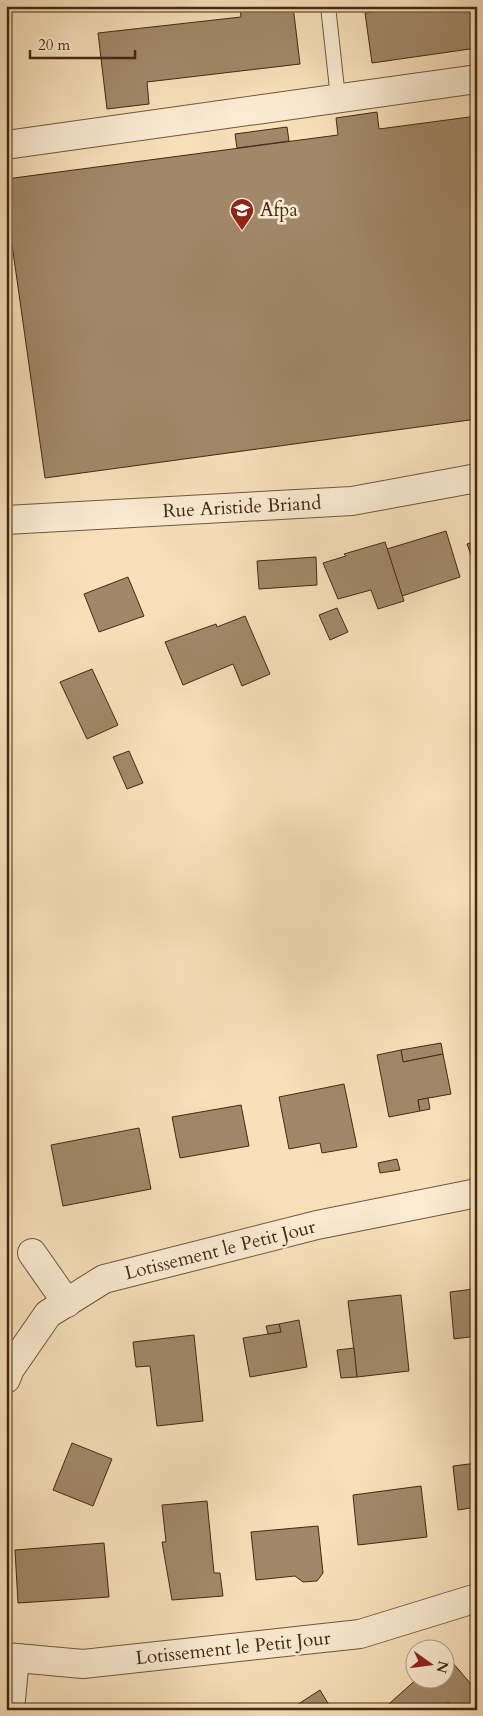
<svg xmlns="http://www.w3.org/2000/svg" width="483" height="1716" viewBox="0 0 483 1716" font-family="Cardo,serif">
  <style>
    .building { fill: #a2886a; stroke: #462913 }
    .lines { fill: none; stroke-linecap: round; stroke-linejoin: round }
    .lane-casing { stroke: #72573d; stroke-width: 16 }
    .street-casing { stroke: #72573d; stroke-width: 30 }
    .lane { stroke: #faebd2; stroke-width: 14 }
    .street { stroke: #faebd2; stroke-width: 28 }
    .labels { text-anchor: middle; dominant-baseline: central; stroke-width: 5; stroke-linejoin: round; paint-order: stroke }
    .poi-label { font-size: 19px; fill: #462913; stroke: #faebd2; text-anchor: start }
    .street-label { font-size: 19px; fill: #462913; stroke: #faebd2 }
  </style>
  <rect width="100%" height="100%" fill="#f7e0ba"/>
  <filter id="stains"><feTurbulence type="fractalNoise" baseFrequency=".004" numOctaves="4"/><feColorMatrix values="0 0 0 0 .2 0 0 0 0 .09 0 0 0 0 .02 0 0 0 .5 -.17"/></filter>
  <radialGradient id="worn" r=".72"><stop offset=".6" stop-color="#630" stop-opacity="0"/><stop offset="1" stop-color="#630" stop-opacity=".3"/></radialGradient>
  <!-- building -->
  <g class="building">
    <path d="M240,6H293L300,64L147,82L149,104L107,109L98,33L241,17Z"/>
    <path d="M422,6H477V48L372,63L365,13Z"/>
    <path d="M377,112L379,129L477,116V419L45,478L6,202V179L338,135L336,118Z"/>
    <path d="M287,127L289,141L237,148L235,134Z"/>
    <path d="M446,531L460,577L402,596L387,549Z"/>
    <path d="M477,541V571L467,544Z"/>
    <path d="M385,542L404,601L378,609L371,590L338,599L323,563L346,556L344,554Z"/>
    <path d="M316,557L317,585L259,589L257,561Z"/>
    <path d="M128,577L144,616L99,632L84,594Z"/>
    <path d="M337,608L348,632L330,640L319,615Z"/>
    <path d="M245,616L270,674L242,686L233,664L183,685L165,642L216,624L217,627Z"/>
    <path d="M92,669L118,725L87,739L60,682Z"/>
    <path d="M129,751L143,783L127,789L113,757Z"/>
    <path d="M441,1043L443,1054L403,1062L401,1050Z"/>
    <path d="M401,1050L403,1062L443,1054L451,1094L418,1100L420,1111L389,1117L377,1055Z"/>
    <path d="M344,1084L357,1147L322,1153L320,1143L289,1149L279,1097Z"/>
    <path d="M428,1098L430,1109L420,1111L418,1100Z"/>
    <path d="M241,1105L249,1146L180,1158L172,1117Z"/>
    <path d="M139,1128L151,1189L63,1206L51,1145Z"/>
    <path d="M397,1159L400,1170L380,1173L378,1163Z"/>
    <path d="M474,1289L475,1296H477V1336L454,1339L450,1292Z"/>
    <path d="M401,1295L409,1371L357,1377L348,1301Z"/>
    <path d="M299,1320L307,1367L250,1377L243,1338L281,1332L279,1324Z"/>
    <path d="M279,1324L281,1332L268,1334L266,1326Z"/>
    <path d="M194,1335L203,1421L157,1426L150,1366L136,1367L133,1342Z"/>
    <path d="M354,1348L357,1377L341,1378L337,1350Z"/>
    <path d="M72,1443L112,1459L93,1506L53,1490Z"/>
    <path d="M477,1463V1507L458,1510L453,1466Z"/>
    <path d="M421,1486L427,1537L358,1545L353,1495Z"/>
    <path d="M207,1501L214,1573H220L223,1596L172,1600L162,1542H166L162,1505Z"/>
    <path d="M318,1526L323,1573L317,1581L303,1582L295,1576L256,1580L251,1532Z"/>
    <path d="M104,1543L109,1597L18,1603L15,1550Z"/>
    <path d="M452,1662L477,1691V1698L464,1710H455L448,1702L439,1710H382L418,1678H427L430,1682L433,1678H446V1667Z"/>
    <path d="M320,1690L332,1710H289Z"/>
    <path d="M161,1706V1710H115Z"/>
  </g>
  <g class="lines">
    <!-- lane casing -->
    <g class="lane-casing">
      <path id="lane" d="M328,6L338,98"/>
    </g>
    <!-- street casing -->
    <g class="street-casing">
      <g id="street">
        <path d="M6,145L477,79"/>
        <path d="M6,520L352,501L477,478"/>
        <path d="M32,1253L67,1303"/>
        <path d="M6,1379L10,1369L48,1314L104,1279L317,1225L477,1193"/>
        <path d="M6,1657L83,1664L360,1634L477,1598"/>
        <path d="M10,1710L15,1658"/>
      </g>
    </g>
    <!-- lane -->
    <use href="#lane" class="lane"/>
    <!-- street -->
    <use href="#street" class="street"/>
  </g>
  <!-- icons -->
  <defs>
    <g id="university-pin" transform="scale(1.25)"><path d="M0 17L-7.5 6A9.5 9.5 0 1 1 7.5 6Z" fill="#8f2418" stroke="#faebd2"/><path d="M0-5L7-2L0 1L-7-2ZM-4 1L0 2.5L4 1V4Q0 6-4 4Z" fill="#fff"/></g>
  </defs>
  <g fill-rule="evenodd">
    <use href="#university-pin" x="242" y="210"/>
  </g>
  <g class="labels">
    <!-- poi labels -->
    <g class="poi-label">
      <text x="260" y="210">Afpa</text>
    </g>
    <!-- street labels -->
    <g class="street-label">
      <text transform="translate(242 507) rotate(-3)">Rue Aristide Briand</text>
      <text transform="translate(220 1250) rotate(-14)">Lotissement le Petit Jour</text>
      <text transform="translate(233 1648) rotate(-6)">Lotissement le Petit Jour</text>
    </g>
  </g>
  <!-- margin -->
  <rect width="483" height="1716" fill="none" stroke="#f7e0ba" stroke-width="25"/>
  <rect x="8" y="8" width="468" height="1701" fill="none" stroke="#462913" stroke-width="2.5"/>
  <rect x="12" y="12" width="458" height="1691" fill="none" stroke="#462913"/>
  <!-- north arrow -->
  <g transform="translate(430 1664) rotate(104)"><circle r="24" fill="#faebd2" stroke="#b29d86"/>
  <path d="M0-4L9 19L0 12L-9 19Z" fill="#8f2418"/>
  <text y="-8" font-size="14" font-weight="bold" text-anchor="middle" fill="#462913">N</text>
  </g>
  <!-- scale -->
  <path d="M30 50v8h105v-8" fill="none" stroke="#462913" stroke-width="2.5"/>
  <text x="38" y="50" font-size="15" fill="#462913" stroke="#faebd2" stroke-width="4" paint-order="stroke">20 m</text>
  <rect width="100%" height="100%" filter="url(#stains)"/>
  <rect width="100%" height="100%" fill="url(#worn)"/>
</svg>
